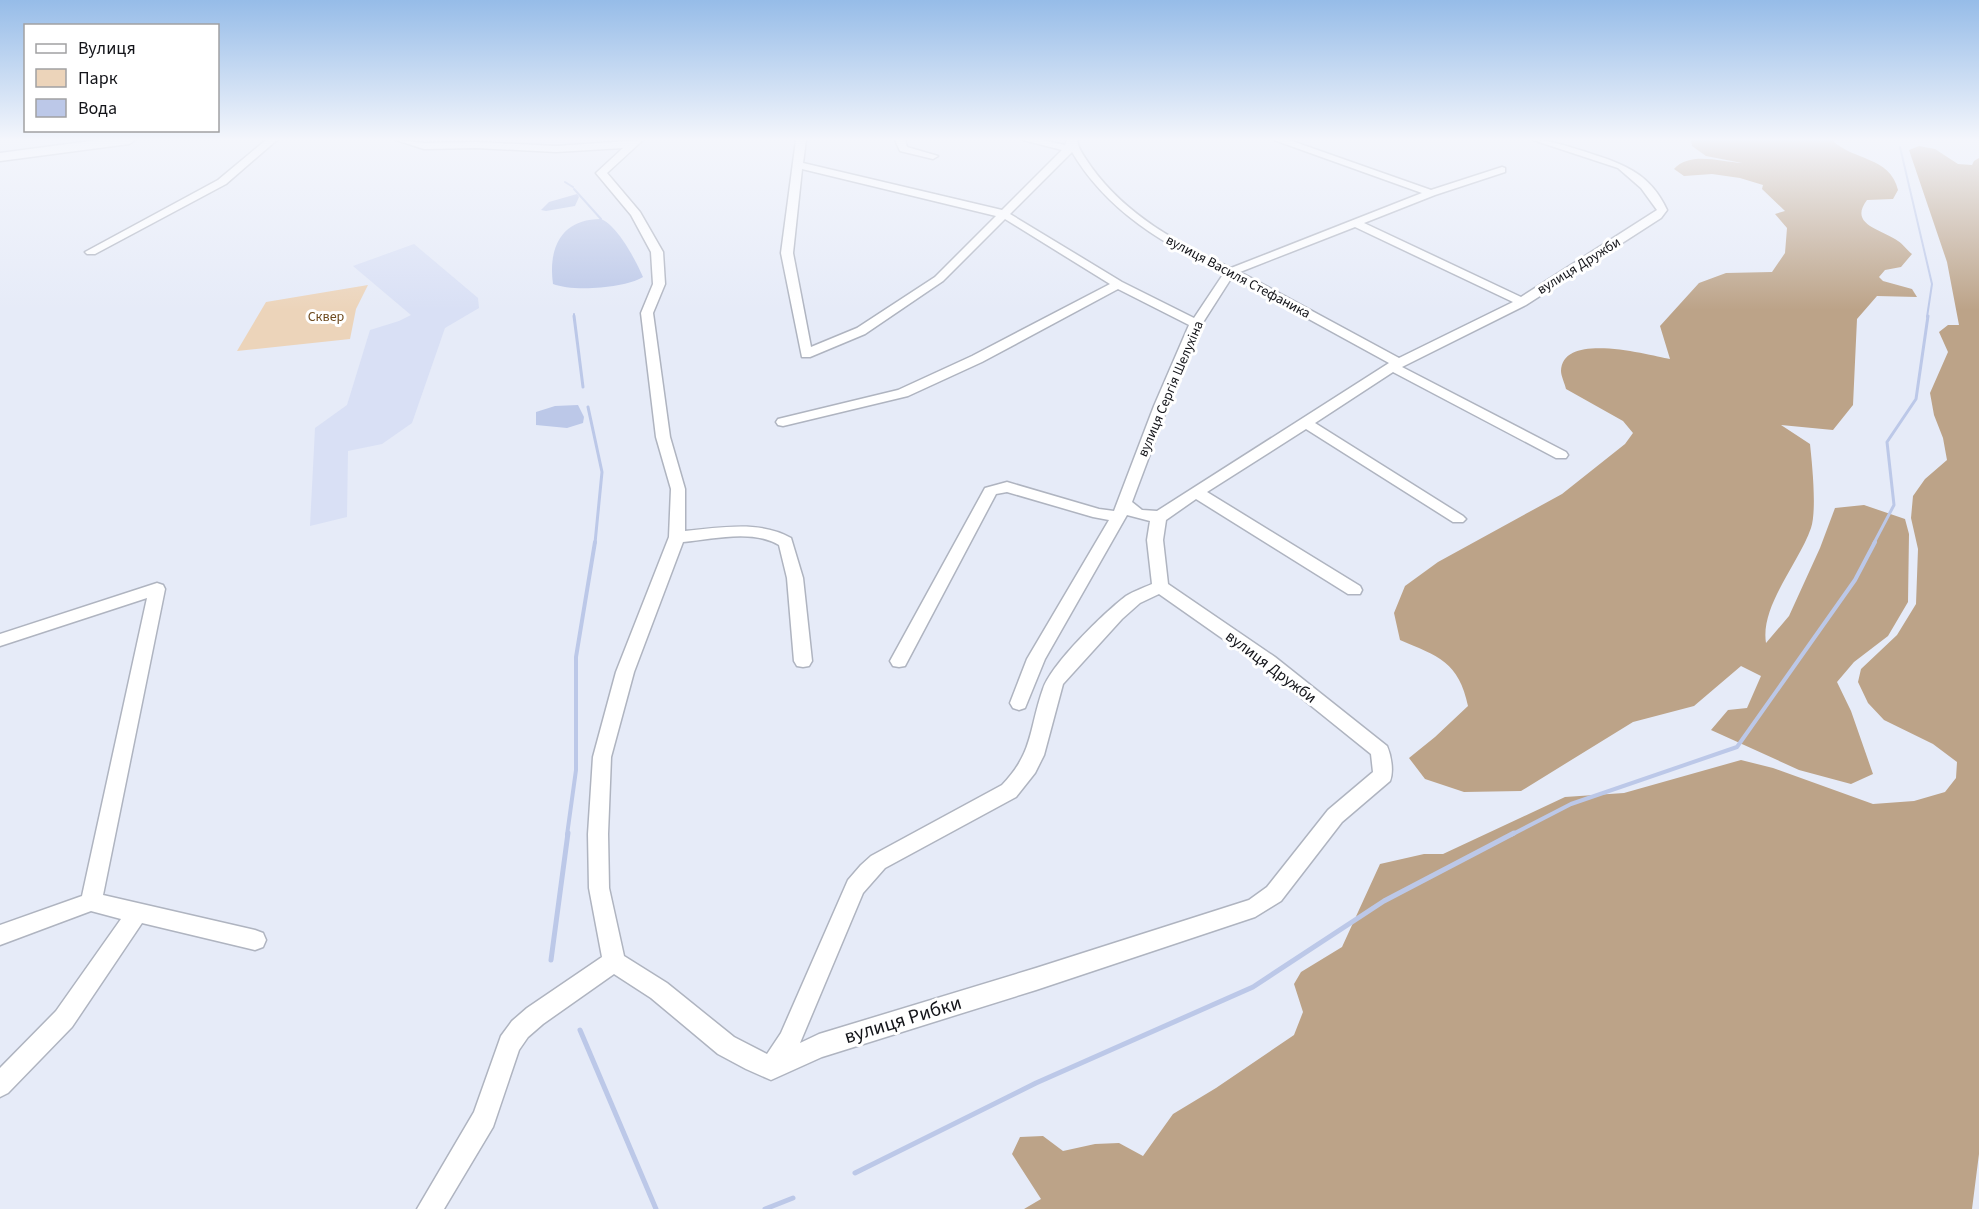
<svg xmlns="http://www.w3.org/2000/svg" width="1979" height="1209" viewBox="0 0 1979 1209" font-family="'Source Sans 3',sans-serif">
  <style>
    .built { fill: #d9e0f5 }
    .green { fill: #ecd4ba }
    .forest { fill: #bca388 }
    .water { fill: #bcc8e8 }
    .lines { fill: none; stroke-linecap: round; stroke-linejoin: round }
    .stream-far3 { stroke: #bcc8e8; stroke-width: 2 }
    .stream-far2 { stroke: #bcc8e8; stroke-width: 3 }
    .stream-far1 { stroke: #bcc8e8; stroke-width: 4 }
    .stream { stroke: #bcc8e8; stroke-width: 5 }
    .street-casing { stroke: #afb4c0; stroke-width: 3 }
    .secondary-casing { stroke: #afb4c0; stroke-width: 3 }
    .street { fill: #fff; fill-rule: evenodd }
    .secondary { fill: #fff; fill-rule: evenodd }
    .labels { text-anchor: middle; dominant-baseline: central; stroke-width: 6; stroke-linejoin: round; paint-order: stroke }
    .far-street-label { font-size: 14px; fill: #131419; stroke: #fff }
    .far-park-label { font-size: 14px; fill: #6e4a1e; stroke: #fff }
    .street-label { font-size: 16px; fill: #131419; stroke: #fff }
    .near-street-label { font-size: 20px; fill: #131419; stroke: #fff }
  </style>
  <rect width="100%" height="100%" fill="#e6ebf8"/>
  <!-- built -->
  <path class="built" d="M414,244L478,298L479,308L445,328L412,423L382,444L348,451L347,517L310,526L315,428L347,405L370,330L399,321L411,315L353,266Z"/>
  <!-- green -->
  <path class="green" d="M368,285L356,309L350,339L237,351L266,302Z"/>
  <!-- forest -->
  <g class="forest">
    <path d="M1691,140H1832C1853,161 1890,156 1898,190L1893,199L1867,200C1848,225 1882,229 1898,241C1903,244 1907,250 1912,254L1901,267L1885,270L1879,277L1883,281L1912,289L1917,297L1877,296L1857,319L1853,405L1833,430L1781,425L1810,444C1812,463 1817,510 1811,528C1799,563 1760,606 1766,643L1789,616L1820,548L1835,508L1864,505L1905,519L1909,534L1908,602L1888,636L1854,662L1837,682L1851,711L1873,774L1851,784L1799,770L1711,730L1728,710L1747,708L1761,676L1741,666L1694,706L1633,722L1521,791L1464,792L1425,779L1409,758L1435,737L1468,706C1459,662 1438,656 1400,640L1394,613L1405,586L1438,562L1562,494L1625,444L1633,433L1623,421L1566,389C1565,384 1561,376 1561,371C1562,331 1649,355 1670,359L1660,326L1699,283L1726,273L1772,272L1785,253L1787,228L1775,214L1785,211L1762,189L1763,185L1740,178L1712,174L1684,176L1674,169C1690,151 1721,162 1742,163L1706,156L1692,146Z"/>
    <path d="M1919,146L1935,149L1958,164L1972,165L1974,161L1979,158V1154L1972,1209H1024L1041,1199L1012,1154L1020,1137L1043,1136L1063,1151L1095,1144L1119,1143L1143,1156L1173,1114L1216,1088L1294,1035L1303,1012L1294,984L1301,972L1342,947L1380,864L1424,854H1443L1565,797L1624,793L1741,760L1773,768L1873,804L1914,801L1945,792L1956,778L1957,762L1933,744L1884,720L1868,703L1858,682L1861,669L1897,635L1916,604L1918,549L1911,518L1913,496L1925,479L1947,460L1943,438L1934,415L1930,393L1948,352L1939,332L1948,325H1959L1947,262L1909,150Z"/>
  </g>
  <!-- water -->
  <g class="water">
    <path d="M577,194L579,197L575,206L546,211L541,210L549,202Z"/>
    <path d="M601,219C618,226 636,261 643,277C625,288 573,292 553,284C548,248 561,219 601,219Z"/>
    <path d="M578,405L584,417L583,423L567,428L536,425V412L555,406Z"/>
  </g>
  <g class="lines">
    <!-- stream-far3 -->
    <g class="stream-far3">
      <path d="M1900,147L1932,284L1927,317"/>
      <path d="M565,182L573,187"/>
      <path d="M574,189L601,219"/>
      <path d="M574,314V317"/>
    </g>
    <!-- stream-far2 -->
    <g class="stream-far2">
      <path d="M574,316L583,387"/>
      <path d="M588,407L602,472L595,543"/>
      <path d="M1874,543L1894,505L1887,442L1916,399L1928,316"/>
    </g>
    <!-- stream-far1 -->
    <g class="stream-far1">
      <path d="M567,835L576,770V657L595,542"/>
      <path d="M1511,835L1571,804L1737,747L1855,580L1875,542"/>
    </g>
    <!-- stream -->
    <g class="stream">
      <path d="M551,960L568,833"/>
      <path d="M580,1030L656,1209"/>
      <path d="M855,1173L1036,1083L1253,987L1384,901L1514,833"/>
      <path d="M765,1209L793,1198"/>
    </g>
    <!-- street casing -->
    <g class="street-casing">
      <g id="street">
        <path d="M266,140H277L226,184L95,254H87L85,252L218,180Z"/>
        <path d="M396,140L424,143L476,142L556,146L643,140L607,173L640,212L663,252L665,284L653,313L670,437L685,489V531C720,528 759,520 791,538L803,578L812,661L809,666L803,667L797,666L794,661L787,578L779,545C752,529 713,539 683,542L634,672L611,757L608,834L609,888L624,956L667,983L734,1037L767,1054L781,1033L848,880L861,865L871,856L1002,785C1034,752 1029,728 1043,689C1052,663 1104,613 1126,596C1134,591 1143,588 1152,584L1147,540L1150,521L1127,515L1045,659L1025,708L1019,710L1013,708L1010,703L1027,659L1109,520L1093,517L1007,492L996,494L905,666L899,667L893,666L890,661L985,488L1007,482L1099,509L1114,511L1154,406L1189,325L1118,289L982,362L908,396L783,426L778,425L776,422L778,419L898,390L972,356L1110,284L1005,219L943,281L865,334L810,357H802L781,253L796,140H806L803,163L1002,210L1062,150L1023,140H1042L1065,145L1067,140H1077C1078,150 1087,160 1092,168C1127,216 1178,243 1231,268L1422,193L1274,140H1289L1431,190L1502,167L1505,168V172L1435,195L1364,223L1521,297L1657,210L1641,188L1618,168L1533,140C1551,140 1566,146 1583,151C1620,163 1649,171 1667,210L1661,218L1526,305L1402,367L1566,452L1568,455L1566,458H1556L1393,372L1315,423L1463,516L1466,519L1463,522H1453L1306,429L1207,492L1360,586L1362,590L1360,594H1348L1196,499L1166,520L1163,540L1168,584L1275,657L1387,746C1391,755 1394,771 1390,781L1342,822L1281,901L1255,917L1036,990L822,1057L771,1080L746,1069L718,1054L651,998L614,974L543,1024L528,1037L519,1050L493,1127L444,1209H417L474,1112L501,1036L512,1021L527,1008L602,957L589,888L588,834L593,757L616,672L669,537L671,489L656,437L641,313L653,284L651,252L631,215L596,173L623,148L556,152L476,148L424,149ZM1072,152C1107,211 1163,244 1224,273L1194,318L1122,282L1010,214ZM802,169L996,216L935,277L857,328L811,347L793,253ZM1355,227L1513,302L1399,358L1240,272ZM1232,277L1389,363L1157,511L1142,510L1132,502L1168,406L1202,324ZM1159,594L1263,667L1371,754L1373,772L1328,810L1267,887L1249,900L1036,968L819,1034L800,1043L863,893L885,868L1016,797L1035,773L1044,755L1063,684L1122,619L1140,603Z"/>
        <path d="M895,140H905L907,147L938,156L933,159L900,151Z"/>
        <path d="M157,583L163,585L165,589L103,895L255,930L263,933L266,940L263,947L255,950L142,923L72,1027L8,1093L0,1097V1068L56,1011L121,919L91,911L0,945V925L82,896L147,598L0,646V634Z"/>
      </g>
    </g>
    <!-- secondary casing -->
    <g class="secondary-casing">
      <path id="secondary" d="M98,140H135L129,144L0,161V153Z"/>
    </g>
    <!-- street -->
    <use href="#street" class="street"/>
    <!-- secondary -->
    <use href="#secondary" class="secondary"/>
  </g>
  <!-- sky -->
  <linearGradient id="sky" x2="0" y2="1"><stop stop-color="#96bce8"/><stop offset="0.45" stop-color="#f4f6fc"/><stop offset="1" stop-color="#f4f6fc" stop-opacity="0"/></linearGradient>
  <rect width="1979" height="310" fill="url(#sky)"/>
  <g class="labels">
    <!-- far-street labels -->
    <g class="far-street-label">
      <text transform="translate(1579 266) rotate(-32)">вулиця Дружби</text>
      <text transform="translate(1238 277) rotate(28)">вулиця Василя Стефаника</text>
      <text transform="translate(1171 389) rotate(-67)">вулиця Сергія Шелухіна</text>
    </g>
    <!-- far-park labels -->
    <g class="far-park-label">
      <text x="326" y="317">Сквер</text>
    </g>
    <!-- street labels -->
    <g class="street-label">
      <text transform="translate(1271 667) rotate(37)">вулиця Дружби</text>
    </g>
    <!-- near-street labels -->
    <g class="near-street-label">
      <text transform="translate(903 1020) rotate(-17)">вулиця Рибки</text>
    </g>
  </g>
  <!-- legend -->
  <rect x="24" y="24" width="195" height="108" fill="#ffffff" stroke="#a1a1a3" stroke-width="1.5"/>
  <rect x="36" y="44" width="30" height="9" fill="#ffffff" stroke="#a1a1a3" stroke-width="1.5"/>
  <text x="78" y="54" font-size="18" fill="#131419">Вулиця</text>
  <rect x="36" y="69" width="30" height="18" fill="#ecd4ba" stroke="#a1a1a3" stroke-width="1.5"/>
  <text x="78" y="84" font-size="18" fill="#131419">Парк</text>
  <rect x="36" y="99" width="30" height="18" fill="#bcc8e8" stroke="#a1a1a3" stroke-width="1.5"/>
  <text x="78" y="114" font-size="18" fill="#131419">Вода</text>
</svg>
